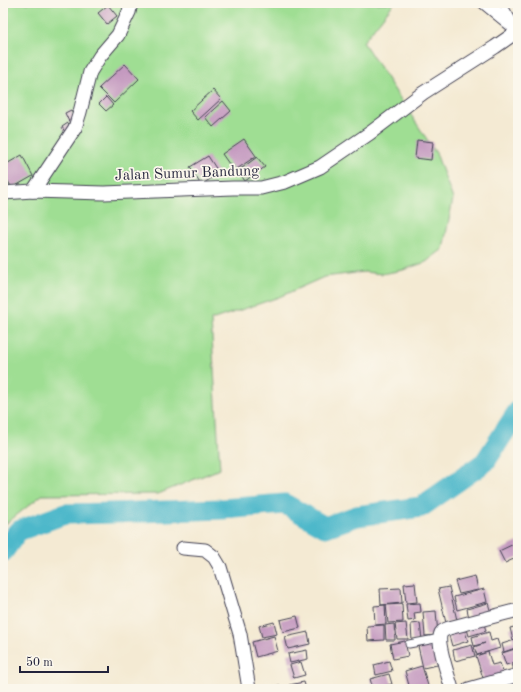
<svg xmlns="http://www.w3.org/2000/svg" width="521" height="692" viewBox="0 0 521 692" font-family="'Old Standard TT',serif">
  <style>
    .green { fill: #9fde93; stroke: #608067 }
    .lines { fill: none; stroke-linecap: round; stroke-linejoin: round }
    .river { stroke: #4eb8ca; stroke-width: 21 }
    .building { fill: #c49ac0 }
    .service-casing { stroke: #424052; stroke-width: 9 }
    .minor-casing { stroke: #424052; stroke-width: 15 }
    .service { stroke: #fff; stroke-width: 7 }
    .minor { stroke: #fff; stroke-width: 13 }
    .labels { text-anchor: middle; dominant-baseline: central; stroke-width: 3.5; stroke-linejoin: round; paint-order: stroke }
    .street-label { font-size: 15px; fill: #22223b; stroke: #fbf7ec }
  </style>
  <rect width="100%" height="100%" fill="#fbf7ec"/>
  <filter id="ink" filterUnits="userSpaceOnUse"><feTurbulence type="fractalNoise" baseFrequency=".025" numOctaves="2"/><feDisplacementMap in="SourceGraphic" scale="8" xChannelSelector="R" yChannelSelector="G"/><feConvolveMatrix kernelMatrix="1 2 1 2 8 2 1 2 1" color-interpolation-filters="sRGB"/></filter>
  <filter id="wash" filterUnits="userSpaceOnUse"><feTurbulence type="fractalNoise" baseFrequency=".012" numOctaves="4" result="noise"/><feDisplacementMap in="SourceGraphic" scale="16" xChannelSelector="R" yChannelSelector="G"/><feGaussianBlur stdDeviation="0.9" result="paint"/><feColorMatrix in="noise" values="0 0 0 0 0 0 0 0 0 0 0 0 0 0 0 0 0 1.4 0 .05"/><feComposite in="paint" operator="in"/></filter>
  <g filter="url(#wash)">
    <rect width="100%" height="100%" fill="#f4ead3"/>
    <!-- green -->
    <path class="green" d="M3,3H394L363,42L436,153L453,199L443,249L426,262L403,270L382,274L364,272L324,277L279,297L211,320L220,469L158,494L42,495L3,526Z"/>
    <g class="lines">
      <!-- river -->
      <path class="river" d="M3,552L18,531L65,514L112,513L222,509L285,504L325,527L357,516L421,507L485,462L518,411"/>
    </g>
    <g id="blocks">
      <!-- building -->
      <g class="building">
        <path d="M108,5L117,16L107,24L98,13Z"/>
        <path d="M125,64L139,79L114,103L99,88Z"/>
        <path d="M213,90L221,99L198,120L190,111Z"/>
        <path d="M106,97L113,105L106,111L99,104Z"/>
        <path d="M223,101L231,111L213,127L205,117Z"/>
        <path d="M71,110L76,122L70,124L65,113Z"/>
        <path d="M68,123L71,129L65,132L62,127Z"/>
        <path d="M244,139L256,156L234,171L222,154Z"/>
        <path d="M417,140L433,142L431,160L415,158Z"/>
        <path d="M22,155L33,176L12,188L3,173V166Z"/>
        <path d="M208,156L219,173L201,185L190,167Z"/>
        <path d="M257,157L265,167L245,181L238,171Z"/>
        <path d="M518,542V557L505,563L499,551Z"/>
        <path d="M475,576L478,590L459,594L455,581Z"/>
        <path d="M415,583L417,602L406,603L404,584Z"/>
        <path d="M514,583H518V599H517Z"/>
        <path d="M449,587L457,620L446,623L438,589Z"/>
        <path d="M401,588L402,603L381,605L380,589Z"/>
        <path d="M484,589L487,602L457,610L454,597Z"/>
        <path d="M420,603L421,612L414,613L415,620L408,621L406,604Z"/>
        <path d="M488,603L491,613L469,618L467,609Z"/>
        <path d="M402,604L403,622L388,623L386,605Z"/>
        <path d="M385,605L386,624L375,625L374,606Z"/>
        <path d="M436,611L438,635L425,636L423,612Z"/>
        <path d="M297,616L300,628L283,632L280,620Z"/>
        <path d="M483,620L486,631L469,636L466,625Z"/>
        <path d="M274,622L277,634L262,637L259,626Z"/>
        <path d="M406,623L408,639H397L395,624Z"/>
        <path d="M420,623L422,640L412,641L411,624Z"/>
        <path d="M394,624L395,640H386L385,625Z"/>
        <path d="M384,625V640L368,641L367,626Z"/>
        <path d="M518,626V638L513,640L510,628Z"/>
        <path d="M464,628L468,641L452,646L448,632Z"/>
        <path d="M308,632L310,644L288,649L285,637Z"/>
        <path d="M489,632L491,641L497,639L500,648L477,655L474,647L485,643L474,646L472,637Z"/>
        <path d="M274,636L278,651L256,657L252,642Z"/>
        <path d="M518,639V647L504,652L502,644Z"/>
        <path d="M405,641L408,656L393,659L390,644Z"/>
        <path d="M437,642L442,664L423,668L418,646Z"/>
        <path d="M472,645L475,656L455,661L453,650Z"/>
        <path d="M518,648V661L506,665L502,653Z"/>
        <path d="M307,650L308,659L290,663L288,654Z"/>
        <path d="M488,652L492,665L500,663L504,675L484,681L476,656Z"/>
        <path d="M389,661L392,671L376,675L374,665Z"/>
        <path d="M301,662L305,675L294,678L290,665Z"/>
        <path d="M518,662V672L515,673L512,664Z"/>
        <path d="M422,666L429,689H410L405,671Z"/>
        <path d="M389,674L392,684L373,689L370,679Z"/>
        <path d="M304,682L306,689H290L289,685Z"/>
        <path d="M280,685V689H266V687Z"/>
      </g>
    </g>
  </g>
  <g filter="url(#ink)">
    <use href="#blocks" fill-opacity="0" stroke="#424052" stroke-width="1"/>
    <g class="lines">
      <!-- service casing -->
      <g class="service-casing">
        <g id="service">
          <path d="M502,3L513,21"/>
          <path d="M409,644L440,638"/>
        </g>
      </g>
      <!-- minor casing -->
      <g class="minor-casing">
        <g id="minor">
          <path d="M485,3L518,30"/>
          <path d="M33,191L75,128L80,112L90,72L100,56L118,35L129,12L131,3"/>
          <path d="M3,193L33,191L104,193L233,188H261L285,182L320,167L370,133L423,93L495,47L518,31"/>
          <path d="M183,548L205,550L214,557L220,567L240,634L249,689"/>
          <path d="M452,689C449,678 436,642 441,633C443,630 446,629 449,628L518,610"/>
          <path d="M469,689L518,675"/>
        </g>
      </g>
      <!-- service -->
      <use href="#service" class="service"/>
      <!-- minor -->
      <use href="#minor" class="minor"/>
    </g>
  </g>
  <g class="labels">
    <!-- street labels -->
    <g class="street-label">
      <text transform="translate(187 174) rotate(-2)">Jalan Sumur Bandung</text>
    </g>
  </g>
  <!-- margin -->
  <rect width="521" height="692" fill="none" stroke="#fbf7ec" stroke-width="16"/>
  <!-- scale -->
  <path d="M20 666v6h88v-6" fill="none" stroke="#22223b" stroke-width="2"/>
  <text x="26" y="666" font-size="12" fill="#22223b" stroke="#fbf7ec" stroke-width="3" paint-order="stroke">50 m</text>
</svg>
